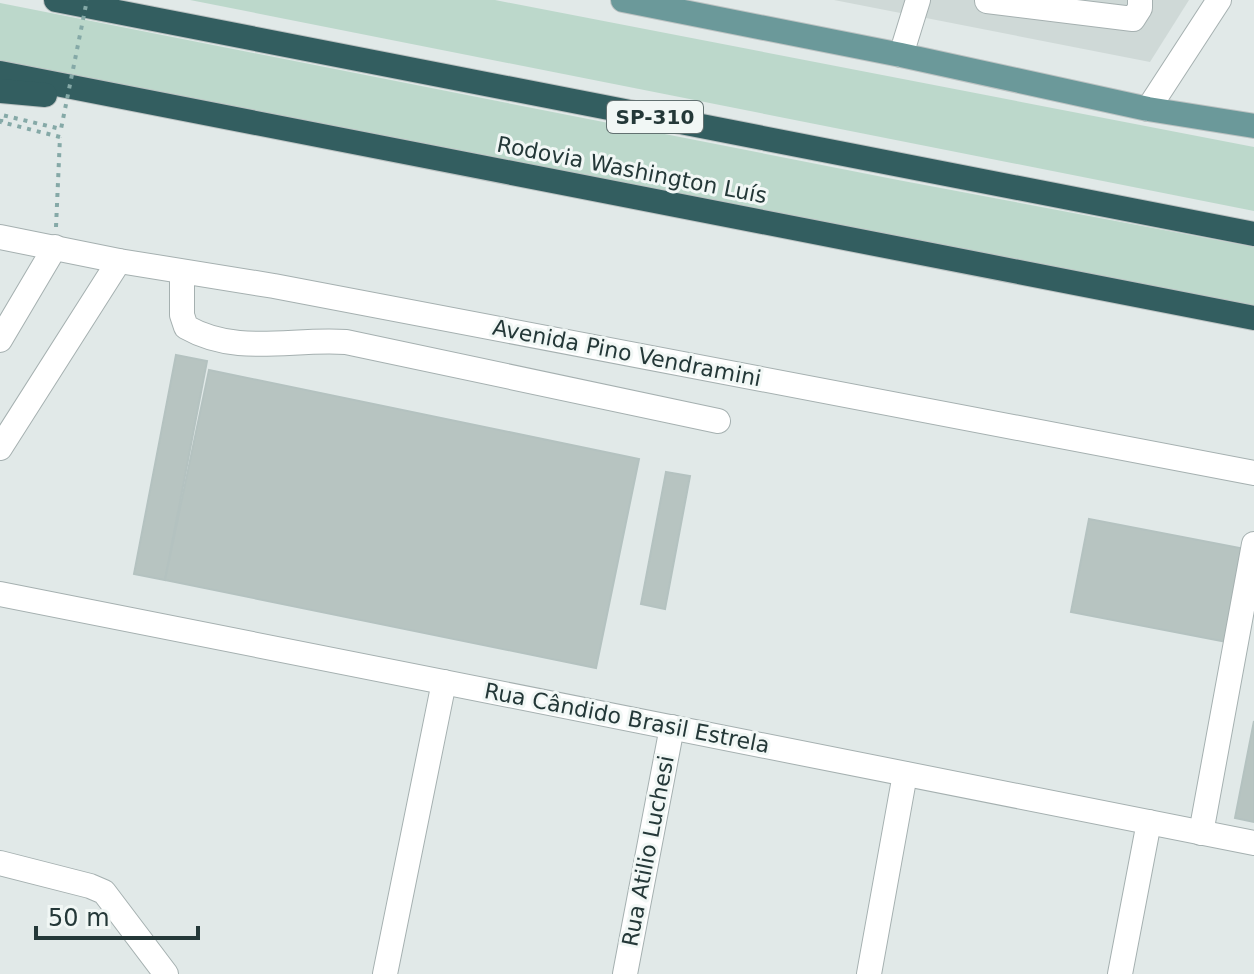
<svg xmlns="http://www.w3.org/2000/svg" width="1254" height="974" viewBox="0 0 1254 974" font-family="'DejaVu Sans',sans-serif">
  <style>
    .built { fill: #cfd9d7 }
    .green { fill: #bcd8cb }
    .building { fill: #b7c4c1; stroke: #b4c2c0; stroke-width: 2 }
    .lines { fill: none; stroke-linecap: round; stroke-linejoin: round }
    .minor-casing { stroke: #a5b0b0; stroke-width: 26 }
    .major-casing { stroke: #bdc3c3; stroke-width: 26 }
    .highway-casing { stroke: #bdc3c3; stroke-width: 26 }
    .path { stroke: #85a9a7; stroke-width: 4; stroke-dasharray: 4 6; stroke-linecap: butt }
    .minor { stroke: #fff; stroke-width: 24 }
    .major { stroke: #6b999a; stroke-width: 24 }
    .highway { stroke: #335e60; stroke-width: 24 }
    .path-bridge { stroke: #85a9a7; stroke-width: 4; stroke-dasharray: 4 6; stroke-linecap: butt }
    .labels { text-anchor: middle; dominant-baseline: central; stroke-width: 6; stroke-linejoin: round; paint-order: stroke }
    .shield { fill: #f1f7f5; stroke: #627171; stroke-width: 2 }
    .shield-label { font-size: 20px; font-weight: bold; fill: #243838 }
    .street-label { font-size: 22px; fill: #243838; stroke: #f1f7f5 }
  </style>
  <rect width="100%" height="100%" fill="#e1e9e8"/>
  <!-- built -->
  <path class="built" d="M834,0H1189L1150,62Z"/>
  <!-- green -->
  <g class="green">
    <path d="M190,0H495L1254,147V211Z"/>
    <path d="M0,3L898,180L1254,247V309L889,238L515,161L0,61Z"/>
  </g>
  <!-- building -->
  <g class="building">
    <path d="M176,355L207,361L165,580L134,574Z"/>
    <path d="M209,370L639,459L596,668L165,580Z"/>
    <path d="M666,472L690,476L665,609L641,604Z"/>
    <path d="M1089,519L1245,549L1227,642L1071,612Z"/>
    <path d="M1254,721V822L1235,818Z"/>
  </g>
  <g class="lines">
    <!-- minor casing -->
    <g class="minor-casing">
      <g id="minor">
        <path d="M987,1L1133,19L1140,8V0"/>
        <path d="M901,55L918,0"/>
        <path d="M1148,109L1219,0"/>
        <path d="M0,237L119,261L274,286L1254,473"/>
        <path d="M182,272V315L186,327C237,356 291,338 346,342L718,421"/>
        <path d="M0,340L55,247"/>
        <path d="M0,448L119,261"/>
        <path d="M0,594L1254,843"/>
        <path d="M1201,833L1254,544"/>
        <path d="M0,863L90,886L104,892L166,974"/>
        <path d="M385,974L444,682"/>
        <path d="M625,974L672,727"/>
        <path d="M869,974L905,774"/>
        <path d="M1120,974L1149,822"/>
      </g>
    </g>
    <!-- major casing -->
    <g class="major-casing">
      <path id="major" d="M623,0L901,55L1148,109L1254,126"/>
    </g>
    <!-- highway casing -->
    <g class="highway-casing">
      <g id="highway">
        <path d="M56,0L1254,234"/>
        <path d="M0,73L1254,318"/>
        <path d="M0,91L45,95"/>
      </g>
    </g>
    <!-- path -->
    <path class="path" d="M56,227L60,137"/>
    <!-- minor -->
    <use href="#minor" class="minor"/>
    <!-- major -->
    <use href="#major" class="major"/>
    <!-- highway -->
    <use href="#highway" class="highway"/>
    <!-- path-bridge -->
    <path class="path-bridge" d="M60,137L1,122L2,115L61,129L87,0"/>
  </g>
  <g class="labels">
    <!-- shield labels -->
    <rect class="shield" x="607" y="101" width="96" height="32" rx="6"/>
    <g class="shield-label">
      <text x="655" y="117">SP-310</text>
    </g>
    <!-- street labels -->
    <g class="street-label">
      <text transform="translate(632 170) rotate(11)">Rodovia Washington Luís</text>
      <text transform="translate(627 353) rotate(11)">Avenida Pino Vendramini</text>
      <text transform="translate(627 718) rotate(11)">Rua Cândido Brasil Estrela</text>
      <text transform="translate(648 851) rotate(-79)">Rua Atilio Luchesi</text>
    </g>
  </g>
  <!-- scale -->
  <path d="M36 926v12h162v-12" fill="none" stroke="#243838" stroke-width="4"/>
  <text x="48" y="926" font-size="24" fill="#243838" stroke="#f1f7f5" stroke-width="6" paint-order="stroke">50 m</text>
</svg>
